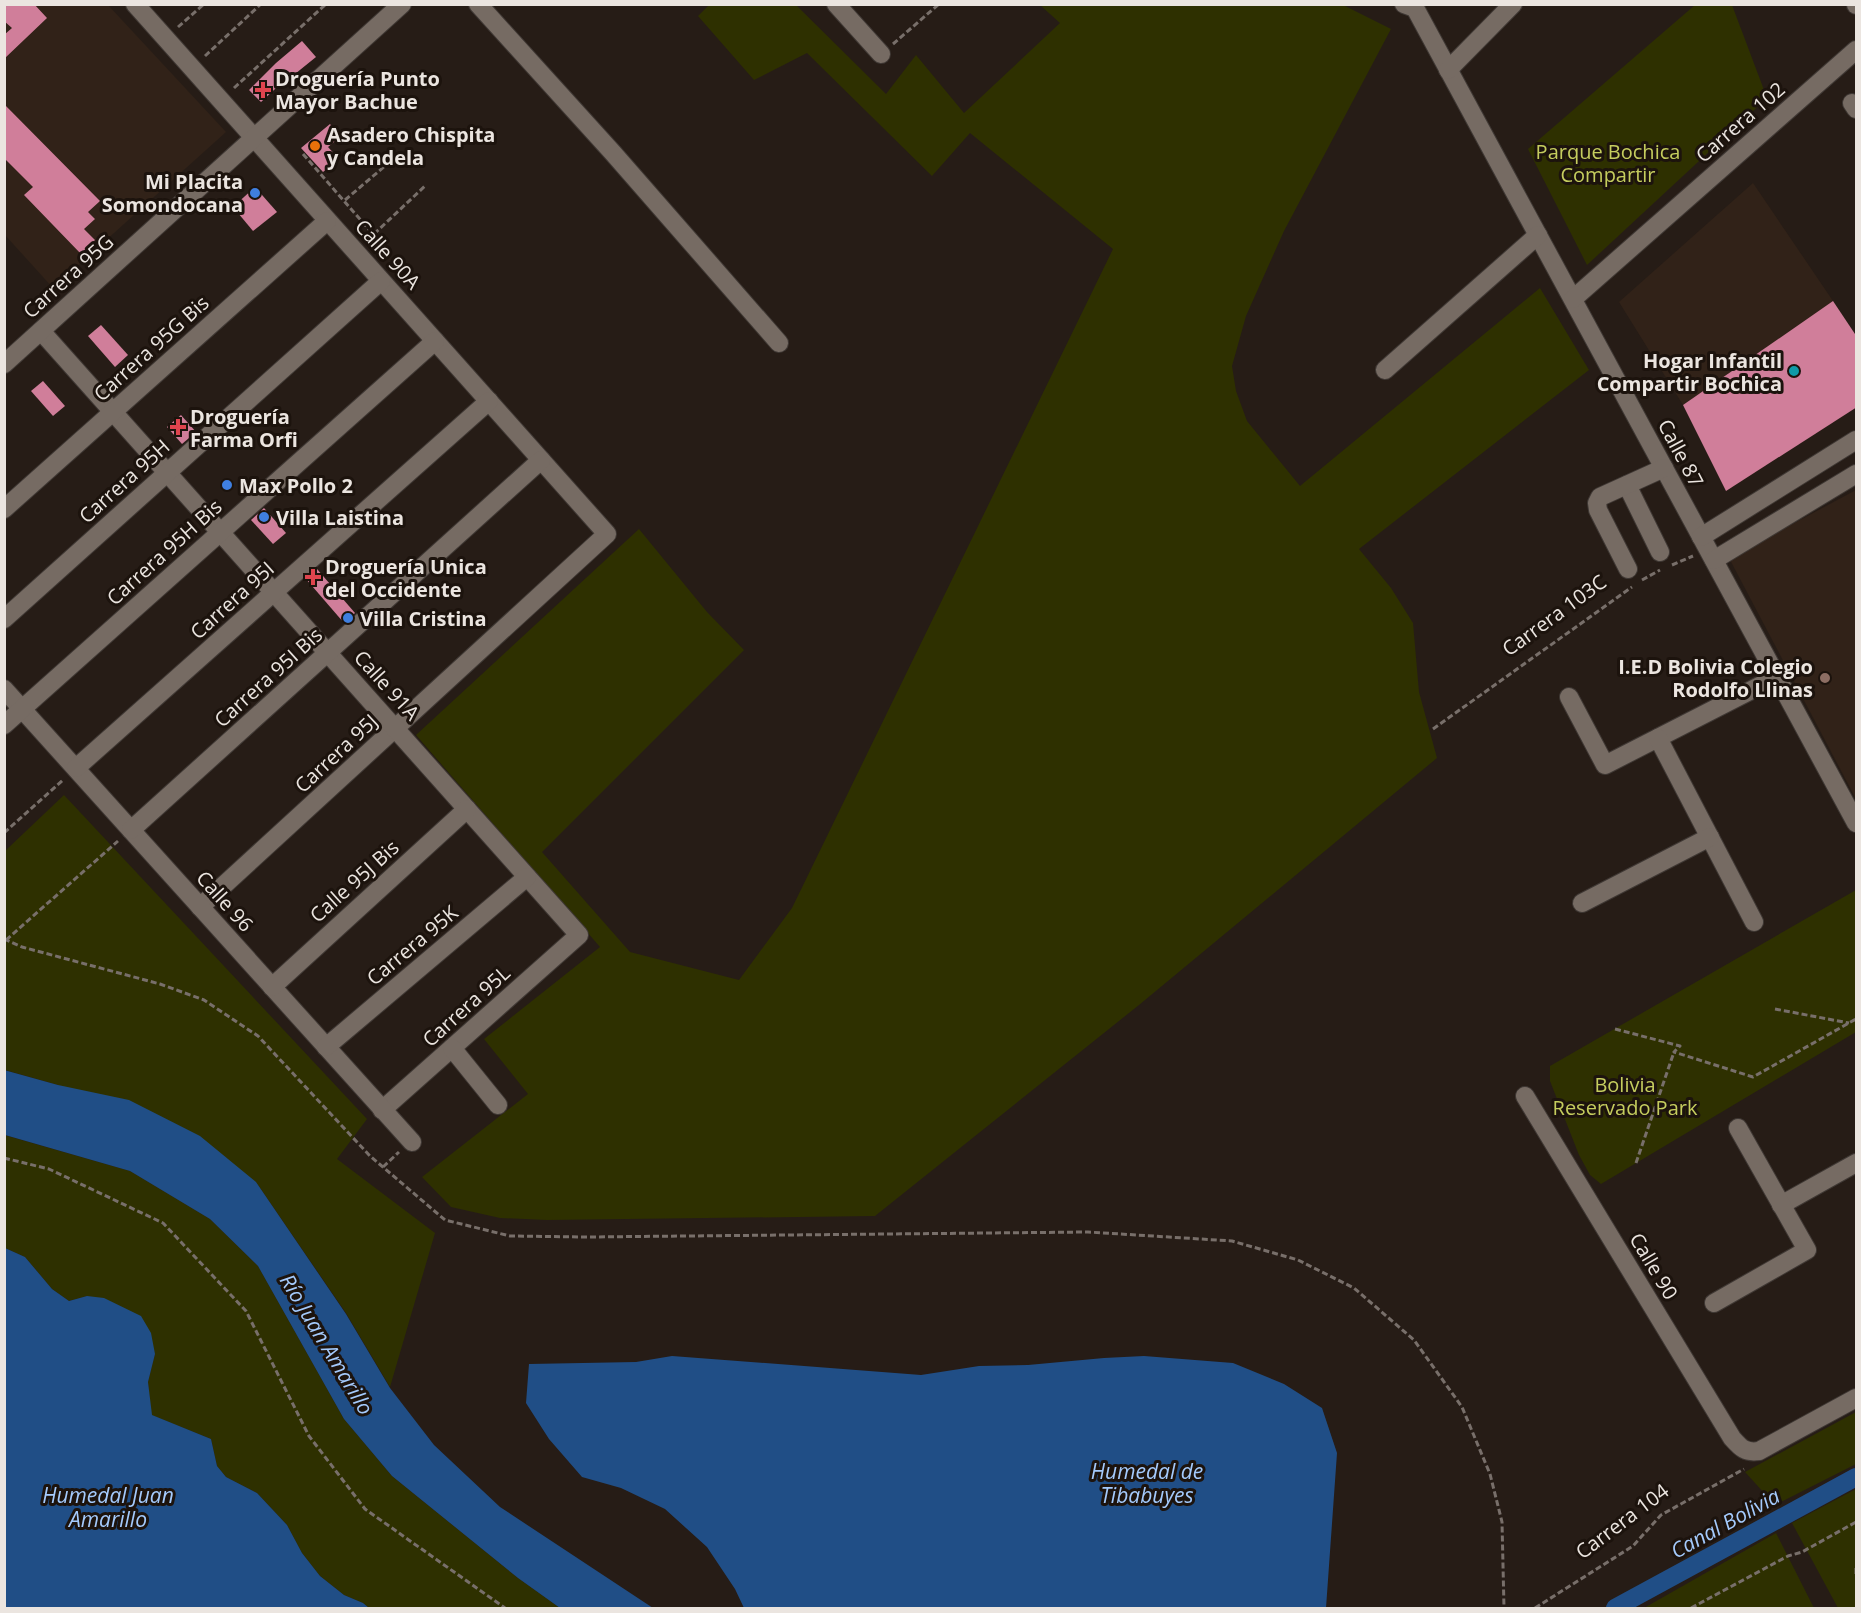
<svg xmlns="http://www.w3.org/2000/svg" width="1861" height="1613" viewBox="0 0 1861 1613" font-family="'Open Sans',sans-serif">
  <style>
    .built { fill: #312218 }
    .green { fill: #2e3000 }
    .water { fill: #204e86 }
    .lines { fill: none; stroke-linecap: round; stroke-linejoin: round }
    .canal { stroke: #204e86; stroke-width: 18 }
    .building { fill: #d07e9a }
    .minor-casing { stroke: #3f3834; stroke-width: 20 }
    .path { stroke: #786f6a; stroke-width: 3; stroke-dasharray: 6 3; stroke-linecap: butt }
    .minor { stroke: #766b63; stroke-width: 18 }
    .health-dot { fill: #e0444e; stroke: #1c130d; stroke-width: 2 }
    .food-dot { fill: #e8710a; stroke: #1c130d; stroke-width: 2 }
    .shop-dot { fill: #3f7fe0; stroke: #1c130d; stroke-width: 2 }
    .culture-dot { fill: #0f9aa8; stroke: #1c130d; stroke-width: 2 }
    .education-dot { fill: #8d6e63; stroke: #1c130d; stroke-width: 2 }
    .labels { text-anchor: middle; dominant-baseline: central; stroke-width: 6; stroke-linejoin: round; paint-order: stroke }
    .poi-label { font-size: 20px; font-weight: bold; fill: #ebe5e0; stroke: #1c130d; text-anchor: start }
    .street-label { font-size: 20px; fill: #ebe5e0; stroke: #1c130d }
    .park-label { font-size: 20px; fill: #c5cd5e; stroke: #1c130d }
    .water-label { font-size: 21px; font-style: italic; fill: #a4cafc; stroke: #1c130d }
  </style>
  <rect width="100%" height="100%" fill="#261c16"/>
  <!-- built -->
  <g class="built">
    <path d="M5,5H108L226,132L53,288L5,235Z"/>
    <path d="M1753,183L1833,301L1683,405L1619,302Z"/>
    <path d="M1856,490V799L1729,558Z"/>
  </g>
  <!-- green -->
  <g class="green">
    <path d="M709,5H796L886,94L916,55L964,113L1060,23L1040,5H1343L1391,29L1284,231L1246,316L1232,366L1236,391L1247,421L1300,486L1540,288L1589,370L1359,549L1391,588L1413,623L1419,692L1437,758L1139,1005L875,1216L547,1220L500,1218L451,1207L422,1177L528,1094L484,1039L600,947L416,735L639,529L707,612L744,650L542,852L630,952L739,980L792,908L1113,249L970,133L932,176L807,53L754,80L698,16Z"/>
    <path d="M1695,5H1732L1767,98L1587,265L1528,149Z"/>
    <path d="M64,795L367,1119L337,1159L435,1233L390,1387L346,1313L256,1182L58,1085L5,1070V851Z"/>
    <path d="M1856,890V1032L1601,1184L1590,1175L1579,1155L1550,1081V1066Z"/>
    <path d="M4,1135L130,1171L210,1219L258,1266L344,1419L392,1476L518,1578L560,1608H369L363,1603L344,1595L320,1576L302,1553L287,1525L257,1493L226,1477L217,1466L211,1439L151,1415L148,1382L155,1354L87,1296L69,1301L52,1289L25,1257L5,1248Z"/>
    <path d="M1856,1412V1464L1775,1505L1745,1472Z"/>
    <path d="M1856,1489V1608H1838L1792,1523Z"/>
    <path d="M1776,1533L1814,1608H1644Z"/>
  </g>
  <!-- water -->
  <g class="water">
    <path d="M4,1070L58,1085L129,1100L200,1136L256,1182L346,1314L390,1388L434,1445L500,1507L653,1608H560L518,1578L392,1476L344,1419L258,1266L210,1219L130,1171L5,1135Z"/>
    <path d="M5,1248L25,1257L52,1289L69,1301L87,1296L104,1298L141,1316L151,1333L155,1354L148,1382L152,1415L211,1439L217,1466L226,1477L257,1493L287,1525L302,1553L320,1576L344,1595L363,1603L369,1608H5Z"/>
    <path d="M672,1356L921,1375L979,1366L1028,1365L1104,1358L1144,1356L1233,1363L1284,1384L1322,1408L1337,1453L1326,1608H744L735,1589L707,1547L665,1509L621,1488L582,1477L549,1439L526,1403L529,1364L636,1362Z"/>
  </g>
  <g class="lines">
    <!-- canal -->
    <path class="canal" d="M1615,1608L1856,1477"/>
  </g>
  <!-- building -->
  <g class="building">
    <path d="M4,4H34L47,18L4,59V35L12,28L4,21Z"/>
    <path d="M302,41L316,57L290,78L288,77L261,102L249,90L276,63Z"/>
    <path d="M4,104L100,201L88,212L95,219L84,229L95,240L81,254L24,195L33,187L4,158Z"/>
    <path d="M330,124L340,137L328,147L339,159L323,172L301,148Z"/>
    <path d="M255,187L277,212L253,231L233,207Z"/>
    <path d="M1833,301L1857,337V407L1726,491L1683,405Z"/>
    <path d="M101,325L128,355L115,367L88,336Z"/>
    <path d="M43,381L65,406L53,416L31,391Z"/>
    <path d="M181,415L196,432L182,444L167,427Z"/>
    <path d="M264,508L286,533L273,544L251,520Z"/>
    <path d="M317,569L355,613L344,623L306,579Z"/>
  </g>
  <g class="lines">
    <!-- minor casing -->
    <g class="minor-casing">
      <g id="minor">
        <path d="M135,4L607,534L200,907"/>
        <path d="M478,4L613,153L779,343"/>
        <path d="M836,4L881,54"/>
        <path d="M1404,4L1415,8L1856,823"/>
        <path d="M1856,4V5"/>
        <path d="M1448,70L1513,4"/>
        <path d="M1852,103L1856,109"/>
        <path d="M1573,299L1856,50"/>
        <path d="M41,331L579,935L382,1110"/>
        <path d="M4,364L402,4"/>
        <path d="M1385,370L1538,235"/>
        <path d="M1627,485L1660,552"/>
        <path d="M4,509L327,221"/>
        <path d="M1701,537L1856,440"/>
        <path d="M1714,560L1856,474"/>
        <path d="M1628,569L1598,510L1597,503L1600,497L1664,468"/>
        <path d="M4,619L381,281"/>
        <path d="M4,689L412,1142"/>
        <path d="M1569,697L1605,765L1777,677"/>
        <path d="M4,725L435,341"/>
        <path d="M1658,738L1754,922"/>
        <path d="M76,768L489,401"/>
        <path d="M131,830L541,460"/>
        <path d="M1582,903L1710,837"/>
        <path d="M272,987L467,809"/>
        <path d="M326,1047L527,877"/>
        <path d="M452,1048L498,1105"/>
        <path d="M1525,1096L1732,1438C1741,1448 1745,1453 1759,1451L1856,1398"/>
        <path d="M1781,1205L1856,1163"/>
        <path d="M1714,1303L1807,1250L1738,1128"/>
      </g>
    </g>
    <!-- path -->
    <g class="path">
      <path d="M178,27L204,4"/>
      <path d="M893,44L939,4"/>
      <path d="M205,56L261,4"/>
      <path d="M234,88L326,4"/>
      <path d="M303,154L386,249L380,254"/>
      <path d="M345,200L385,166"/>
      <path d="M374,234L425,186"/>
      <path d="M1672,565L1693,556"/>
      <path d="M1642,580L1660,570"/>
      <path d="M1433,729L1632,587"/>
      <path d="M4,833L63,780"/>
      <path d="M4,939L22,947L160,984L204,1000L258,1036L370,1156L445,1220L510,1236L587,1237L1088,1232L1232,1241L1298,1260L1354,1288L1414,1340L1462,1407L1490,1474L1502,1522L1504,1608"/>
      <path d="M6,940L118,841"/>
      <path d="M1775,1009L1849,1023"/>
      <path d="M1615,1029L1680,1046L1674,1052L1753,1077L1856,1019"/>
      <path d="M4,1158L49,1169L163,1223L246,1311L309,1436L365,1509L505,1608"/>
      <path d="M1636,1163L1674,1052"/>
      <path d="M383,1167L399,1152"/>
      <path d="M1856,1568V1576"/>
      <path d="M1535,1608L1633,1546L1661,1515L1744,1469"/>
      <path d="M1691,1608L1788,1556L1802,1552L1856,1522"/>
    </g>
    <!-- minor -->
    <use href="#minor" class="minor"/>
  </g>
  <!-- markers -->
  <g class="health-dot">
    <path d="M260 81h6v6h6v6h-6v6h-6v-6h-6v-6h6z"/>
    <path d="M175 418h6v6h6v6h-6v6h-6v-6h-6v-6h6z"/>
    <path d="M310 568h6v6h6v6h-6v6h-6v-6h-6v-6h6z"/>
  </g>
  <circle class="food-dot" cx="315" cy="146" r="6"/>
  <g class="shop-dot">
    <circle cx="255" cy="193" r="6"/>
    <circle cx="227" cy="485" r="6"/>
    <circle cx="264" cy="517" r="6"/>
    <circle cx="348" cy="618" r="6"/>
  </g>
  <circle class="culture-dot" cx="1794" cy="371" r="6"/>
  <circle class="education-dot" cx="1825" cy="678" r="6"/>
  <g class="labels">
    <!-- poi labels -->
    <g class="poi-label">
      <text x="275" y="78">Droguería Punto<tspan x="275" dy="23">Mayor Bachue</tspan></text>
      <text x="327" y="134">Asadero Chispita<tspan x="327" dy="23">y Candela</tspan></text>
      <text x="243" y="181" text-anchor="end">Mi Placita<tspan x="243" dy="23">Somondocana</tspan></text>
      <text x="1782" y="360" text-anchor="end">Hogar Infantil<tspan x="1782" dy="23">Compartir Bochica</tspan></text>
      <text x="190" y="416">Droguería<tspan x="190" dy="23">Farma Orfi</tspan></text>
      <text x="239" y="485">Max Pollo 2</text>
      <text x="276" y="517">Villa Laistina</text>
      <text x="325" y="566">Droguería Unica<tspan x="325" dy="23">del Occidente</tspan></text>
      <text x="360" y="618">Villa Cristina</text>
      <text x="1813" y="666" text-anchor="end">I.E.D Bolivia Colegio<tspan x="1813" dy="23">Rodolfo Llinas</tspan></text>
    </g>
    <!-- street labels -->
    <g class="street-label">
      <text transform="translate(1740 122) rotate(-41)">Carrera 102</text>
      <text transform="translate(388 254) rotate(48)">Calle 90A</text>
      <text transform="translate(68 276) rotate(-42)">Carrera 95G</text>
      <text transform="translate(151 348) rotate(-42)">Carrera 95G Bis</text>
      <text transform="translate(1681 453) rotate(62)">Calle 87</text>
      <text transform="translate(124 481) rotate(-42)">Carrera 95H</text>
      <text transform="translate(164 552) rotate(-42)">Carrera 95H Bis</text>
      <text transform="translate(232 600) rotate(-42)">Carrera 95I</text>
      <text transform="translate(1554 615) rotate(-36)">Carrera 103C</text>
      <text transform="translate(268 677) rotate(-42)">Carrera 95I Bis</text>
      <text transform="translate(387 685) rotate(48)">Calle 91A</text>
      <text transform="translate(336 753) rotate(-43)">Carrera 95J</text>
      <text transform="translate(354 881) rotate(-42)">Calle 95J Bis</text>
      <text transform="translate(225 901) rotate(48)">Calle 96</text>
      <text transform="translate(412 945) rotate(-40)">Carrera 95K</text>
      <text transform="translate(466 1006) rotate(-42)">Carrera 95L</text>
      <text transform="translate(1654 1266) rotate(59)">Calle 90</text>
      <text transform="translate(1622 1521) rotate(-37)">Carrera 104</text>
    </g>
    <!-- park labels -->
    <g class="park-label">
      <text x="1608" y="151">Parque Bochica<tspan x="1608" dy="23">Compartir</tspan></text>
      <text x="1625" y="1084">Bolivia<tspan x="1625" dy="23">Reservado Park</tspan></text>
    </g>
    <!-- water labels -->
    <g class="water-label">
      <text transform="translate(327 1344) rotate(59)">Río Juan Amarillo</text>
      <text x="1147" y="1471">Humedal de<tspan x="1147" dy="24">Tibabuyes</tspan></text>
      <text x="108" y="1495">Humedal Juan<tspan x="108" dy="24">Amarillo</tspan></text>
      <text transform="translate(1725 1523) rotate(-29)">Canal Bolivia</text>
    </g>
  </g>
  <!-- border -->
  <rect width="1861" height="1613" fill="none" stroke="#ebe5e0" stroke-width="12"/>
</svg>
